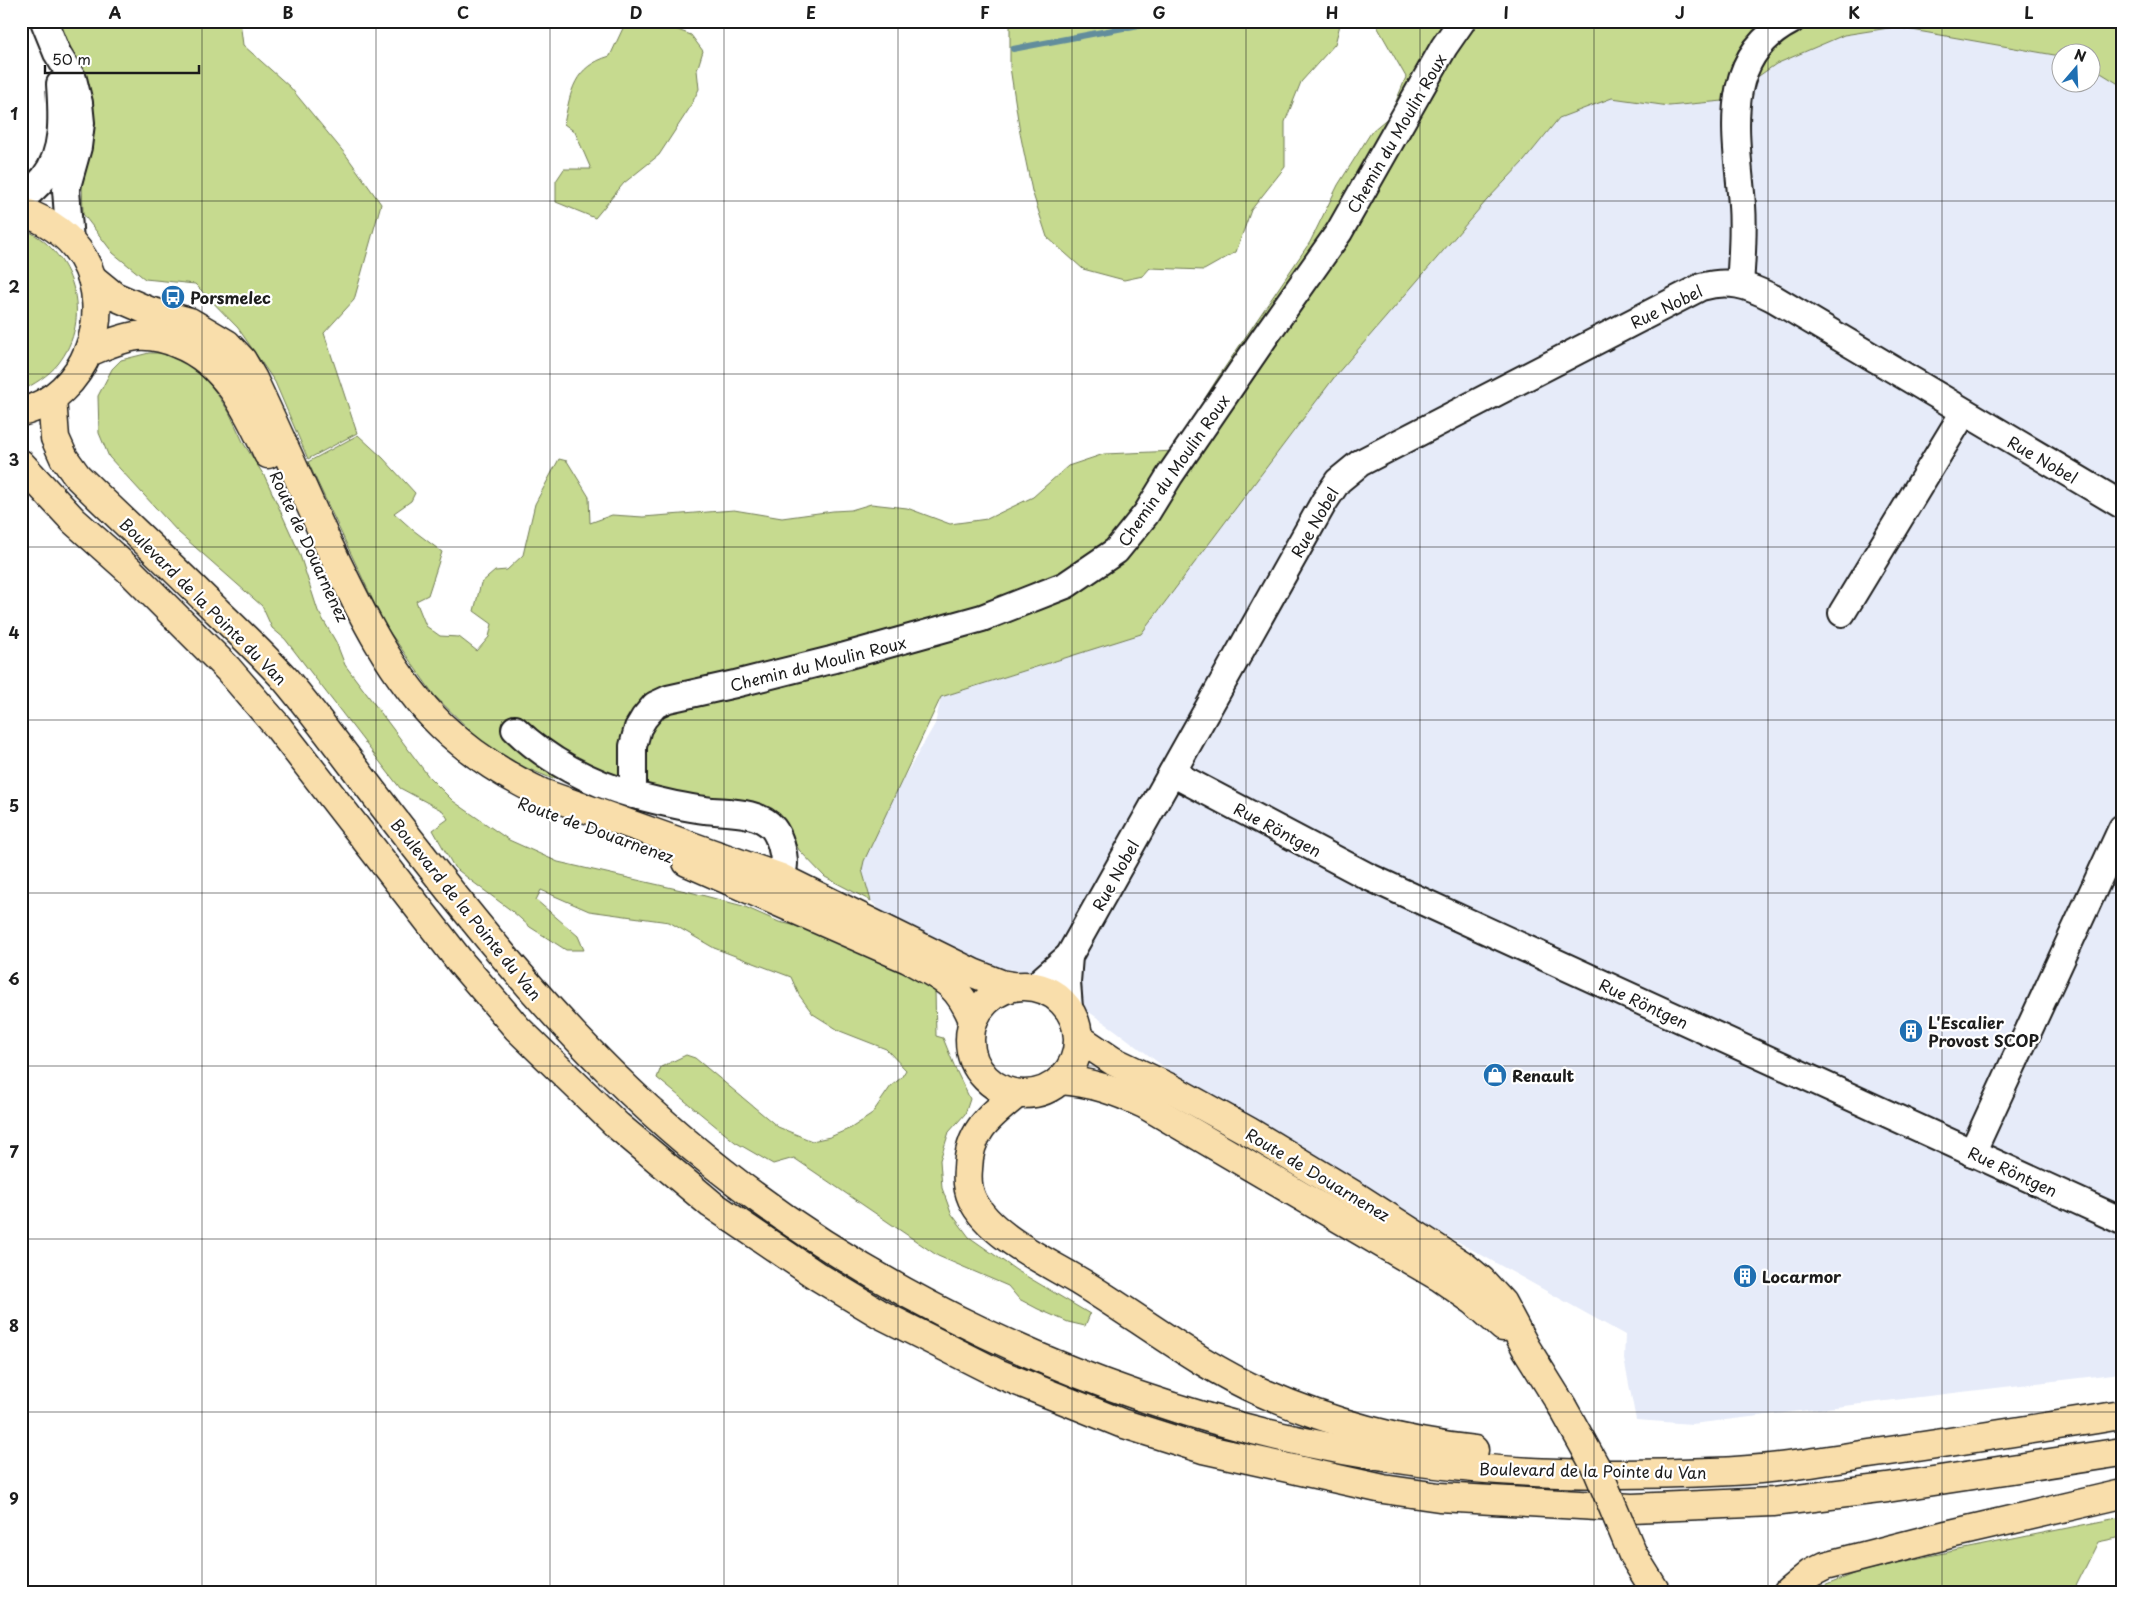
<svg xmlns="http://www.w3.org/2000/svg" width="2143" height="1613" viewBox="0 0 2143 1613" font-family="'Playpen Sans',sans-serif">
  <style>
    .built { fill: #e6ebf9 }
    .green { fill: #c6da8f; stroke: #717b56 }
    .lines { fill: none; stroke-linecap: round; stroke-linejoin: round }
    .stream { stroke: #628d9c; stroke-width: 6 }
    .minor-casing { stroke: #1c1c1c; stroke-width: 30 }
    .major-casing { stroke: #1c1c1c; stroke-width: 31 }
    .highway-casing { stroke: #1c1c1c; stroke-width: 31 }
    .minor { stroke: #fff; stroke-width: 26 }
    .major { stroke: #f9deab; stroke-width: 28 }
    .highway { stroke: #f9deab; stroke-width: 28 }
    .major-bridge-casing { stroke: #1c1c1c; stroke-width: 31; stroke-linecap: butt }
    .major-bridge { stroke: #f9deab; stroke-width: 28 }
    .grid { fill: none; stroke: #1c1c1c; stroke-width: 1; stroke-opacity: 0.55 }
    .labels { text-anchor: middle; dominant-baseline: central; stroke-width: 4.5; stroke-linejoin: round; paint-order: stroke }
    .street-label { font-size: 16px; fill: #1c1c1c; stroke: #fff }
    .poi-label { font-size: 16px; font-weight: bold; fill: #1c1c1c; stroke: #fff; text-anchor: start }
    .neatline { fill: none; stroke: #1c1c1c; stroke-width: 2 }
    .grid-label { font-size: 16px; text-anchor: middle; font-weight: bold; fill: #1c1c1c }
  </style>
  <rect width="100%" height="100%" fill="#fff"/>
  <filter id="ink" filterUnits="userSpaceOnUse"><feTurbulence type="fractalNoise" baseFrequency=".02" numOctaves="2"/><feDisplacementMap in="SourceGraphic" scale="10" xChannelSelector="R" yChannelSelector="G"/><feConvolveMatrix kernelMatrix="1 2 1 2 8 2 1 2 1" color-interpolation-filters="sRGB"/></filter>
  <g filter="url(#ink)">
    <!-- built -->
    <path class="built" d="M1895,27L2060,56V82H2090L2091,64L2122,79V1372L2113,1374L1692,1424L1636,1420L1624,1359L1625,1335L1220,1109L1115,1030L1031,972L984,966L890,921L871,901L862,870L863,861L891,800L935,724L941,697L1141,634L1336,375L1487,200L1524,161L1559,118L1612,98L1669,106L1723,101L1776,64L1844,35Z"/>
    <!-- green -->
    <g class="green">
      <path d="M58,21H161L168,30V21H240L243,45L290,87L346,155L381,204L354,300L324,333L357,433L308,459L275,382L238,328L195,284L145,279L113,253L83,214L82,180L91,130L85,77Z"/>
      <path d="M607,21H672L670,27L691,35L703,51L697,70L699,89L689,109L659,155L624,183L595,218L556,202V181L564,169H591L575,132L564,124C571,91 573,67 610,56L624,26Z"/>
      <path d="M1010,21H1341L1335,44L1301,82L1285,122V167L1251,210L1236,252L1204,270L1150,268L1143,276L1124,280L1083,269L1047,237L1032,191L1020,133L1010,67Z"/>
      <path d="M1374,21H2122V86L2091,67L2090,52H2060V56L1895,27L1844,35L1776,64L1723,101L1669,106L1612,98L1559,118L1524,161L1487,200L1336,375L1141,634L941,697L864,861L862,870L871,901L825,877L799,850L790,833L695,797L625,780L571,764L553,779L524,767L483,743L434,695L384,624L308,462L358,435L383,458L415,493L411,501L394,513L413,530L442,552L428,595L416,601L426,626L440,636L459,637L477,651L489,637L492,624L474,611L481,583L495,571L507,570L523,555L535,504L559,459L567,461L589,497L590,523L612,515L643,517L734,510L782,518L833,511L851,510L871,504L907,508L950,524L987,519L1033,497L1068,466L1104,454L1176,451L1188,425L1219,376L1310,242L1338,185L1372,131L1390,116L1406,77Z"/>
      <path d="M21,228C75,249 94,319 58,364C48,376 34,384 21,391Z"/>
      <path d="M149,353H164L184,361L202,374L217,394L229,412L244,444L265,477L299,552L318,611L336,642L345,665L429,777L453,801L509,840L558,862L690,892L743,906L779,922L832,934L890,957L935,990L936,1036L943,1038L956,1070L970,1099L965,1114L949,1132L940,1160L942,1188L951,1213L969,1237L1016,1270L1090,1314L1085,1326L1068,1322L1038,1309L1019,1299L1008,1286L938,1256L794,1158L773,1164L735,1142L657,1078L661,1067L686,1055L695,1058L778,1127L812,1141L830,1137L851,1128L871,1115L891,1086L901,1078L906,1070L886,1049L840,1031L813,1014L799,995L791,977L714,948L669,922L589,911L541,890L536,900L578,936L584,950H566L530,927L512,911L473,882L454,867L433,830L448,819L443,811L400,788L285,639L272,628L262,606L178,532L109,457L99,433L98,396L112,369L121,360Z"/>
      <path d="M2122,1517V1537L2098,1542L2073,1592H1809L1859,1572L1929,1556Z"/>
    </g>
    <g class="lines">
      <!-- stream -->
      <path class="stream" d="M1013,49L1160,21"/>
      <!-- minor casing -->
      <g class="minor-casing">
        <g id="minor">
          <path d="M44,21L57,53L73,79L79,103L81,123L78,147L66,190L70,241"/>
          <path d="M21,200C29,193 37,186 44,178C65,152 62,114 60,84"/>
          <path d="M1740,284C1742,258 1744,232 1742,205C1737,138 1718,58 1791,21"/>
          <path d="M1842,613L1964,412"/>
          <path d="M515,729C547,760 590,783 634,795C657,801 681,807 705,810C725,813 758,810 773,828C780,837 784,853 784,864C784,869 781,875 782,879C783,885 787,891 789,897"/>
          <path d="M1172,773L1367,876L2122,1221"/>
          <path d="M633,795V746L638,728L644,718L655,705L668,699L735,684L831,660L982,618L1066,585L1116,551L1146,514L1170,475L1264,338L1339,232L1444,47L1462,21"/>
          <path d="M1069,956L1067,982L1069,1008"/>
          <path d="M1035,986L1069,956L1324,502L1338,481L1360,463L1701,287C1729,279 1747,285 1773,298L2122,505"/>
          <path d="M1972,1153L2122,828"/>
        </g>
      </g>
      <!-- major casing -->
      <g class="major-casing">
        <g id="major">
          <path d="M21,211C46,220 69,234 83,258C116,314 86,396 21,412"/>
          <path d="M92,278L114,296L149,311L190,322L227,344L242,360L253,379C279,434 303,489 328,544C359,609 390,675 442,726C471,754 506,776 542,793L781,878L973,973L1001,984L1013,986"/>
          <path d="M89,352C104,346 120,338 137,336C151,335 165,338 178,344C225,362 248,411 268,454"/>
          <path d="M687,862L908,959C942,978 957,982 973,1020"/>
          <circle cx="1024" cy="1040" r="54"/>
          <path d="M1079,1038L1113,1061L1174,1090L1248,1131L1357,1197L1464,1266L1481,1280L1502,1303L1526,1348L1562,1406"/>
          <path d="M1060,1080C1091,1082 1116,1091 1144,1104L1441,1278L1474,1301L1503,1327"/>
          <path d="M1633,1555L1656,1592"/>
        </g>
      </g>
      <!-- highway casing -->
      <g class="highway-casing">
        <g id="highway">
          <path d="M52,398L55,438L64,458L77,476C123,521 171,565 217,611C240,633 264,656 286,680C317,717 346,757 375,795C450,892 525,988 611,1073C825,1286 1123,1423 1420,1462C1517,1475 1615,1476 1712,1472C1765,1471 1817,1462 1869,1454C1953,1442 2038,1428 2122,1415"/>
          <path d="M21,464L74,521L129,570L228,669L278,727L462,964L517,1028L618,1126L711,1204L817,1276L880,1314L997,1373L1121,1423L1203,1449L1383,1489L1439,1497L1632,1508L1773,1502L1887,1488L2122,1452"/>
          <path d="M1017,1094C989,1117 969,1131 968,1169C967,1179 968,1190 972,1199C989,1236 1048,1262 1082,1283C1141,1319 1199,1365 1263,1393C1329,1422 1402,1442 1474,1450"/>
          <path d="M1788,1592L1811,1573L1825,1566L1946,1535L2122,1494"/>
        </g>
      </g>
      <!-- minor -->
      <use href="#minor" class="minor"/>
      <!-- major -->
      <use href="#major" class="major"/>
      <!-- highway -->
      <use href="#highway" class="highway"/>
      <!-- major-bridge casing -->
      <g class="major-bridge-casing">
        <path id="major-bridge" d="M1562,1406L1598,1471L1633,1555"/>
      </g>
      <!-- major-bridge -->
      <use href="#major-bridge" class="major-bridge"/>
    </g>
  </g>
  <!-- grid -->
  <path class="grid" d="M202,21V1592M376,21V1592M550,21V1592M724,21V1592M898,21V1592M1072,21V1592M1246,21V1592M1420,21V1592M1594,21V1592M1768,21V1592M1942,21V1592M21,201H2122M21,374H2122M21,547H2122M21,720H2122M21,893H2122M21,1066H2122M21,1239H2122M21,1412H2122"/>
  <!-- icons -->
  <defs>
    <g id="bus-disc" transform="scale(1.25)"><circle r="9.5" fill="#1f6fb2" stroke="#fff"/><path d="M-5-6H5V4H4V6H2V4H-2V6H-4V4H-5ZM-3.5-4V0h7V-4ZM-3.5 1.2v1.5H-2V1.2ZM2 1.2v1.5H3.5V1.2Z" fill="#fff"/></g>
    <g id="building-disc" transform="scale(1.25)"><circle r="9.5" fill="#1f6fb2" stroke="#fff"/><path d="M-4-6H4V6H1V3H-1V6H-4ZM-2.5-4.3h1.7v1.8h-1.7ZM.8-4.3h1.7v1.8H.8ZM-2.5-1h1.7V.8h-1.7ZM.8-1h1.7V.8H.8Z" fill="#fff"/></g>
    <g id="shop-disc" transform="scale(1.25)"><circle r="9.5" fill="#1f6fb2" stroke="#fff"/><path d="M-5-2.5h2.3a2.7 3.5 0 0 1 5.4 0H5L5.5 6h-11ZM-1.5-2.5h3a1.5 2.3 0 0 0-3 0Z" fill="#fff"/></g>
  </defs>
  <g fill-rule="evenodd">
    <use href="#bus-disc" x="173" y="297"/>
    <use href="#building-disc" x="1911" y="1031"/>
    <use href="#shop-disc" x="1495" y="1075"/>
    <use href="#building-disc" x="1745" y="1276"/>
  </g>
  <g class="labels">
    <!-- street labels -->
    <g class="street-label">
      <text transform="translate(1396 133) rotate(-60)">Chemin du Moulin Roux</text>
      <text transform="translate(1666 306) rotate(-26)">Rue Nobel</text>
      <text transform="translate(2043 459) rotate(30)">Rue Nobel</text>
      <text transform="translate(1173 470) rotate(-55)">Chemin du Moulin Roux</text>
      <text transform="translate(1314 522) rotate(-60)">Rue Nobel</text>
      <text transform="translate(310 546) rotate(65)">Route de Douarnenez</text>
      <text transform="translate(204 601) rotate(45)">Boulevard de la Pointe du Van</text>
      <text transform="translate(818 663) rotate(-14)">Chemin du Moulin Roux</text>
      <text transform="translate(596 829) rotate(20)">Route de Douarnenez</text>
      <text transform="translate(1278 829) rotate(28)">Rue Röntgen</text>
      <text transform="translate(1115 875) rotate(-61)">Rue Nobel</text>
      <text transform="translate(467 909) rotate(51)">Boulevard de la Pointe du Van</text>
      <text transform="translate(1644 1003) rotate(25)">Rue Röntgen</text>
      <text transform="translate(2013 1171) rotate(25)">Rue Röntgen</text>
      <text transform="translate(1318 1174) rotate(31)">Route de Douarnenez</text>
      <text transform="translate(1593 1470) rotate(1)">Boulevard de la Pointe du Van</text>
    </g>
    <!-- poi labels -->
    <g class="poi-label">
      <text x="190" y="297">Porsmelec</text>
      <text x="1928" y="1022">L'Escalier<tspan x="1928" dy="18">Provost SCOP</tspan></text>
      <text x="1512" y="1075">Renault</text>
      <text x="1762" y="1276">Locarmor</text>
    </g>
  </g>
  <!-- margin -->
  <rect width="2143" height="1613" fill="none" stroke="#fff" stroke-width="55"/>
  <!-- north arrow -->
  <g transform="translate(2076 68) rotate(19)"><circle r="24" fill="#ffffff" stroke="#a4a4a4"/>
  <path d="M0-4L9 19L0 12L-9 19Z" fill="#1f6fb2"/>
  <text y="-8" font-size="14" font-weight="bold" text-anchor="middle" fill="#1c1c1c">N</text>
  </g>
  <!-- scale -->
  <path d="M45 65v8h154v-8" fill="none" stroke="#1c1c1c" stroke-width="2.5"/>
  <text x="52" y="65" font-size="15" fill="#1c1c1c" stroke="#ffffff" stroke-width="4" paint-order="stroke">50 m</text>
  <rect x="28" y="28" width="2088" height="1558" class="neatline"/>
  <g class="grid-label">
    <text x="115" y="19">A</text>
    <text x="288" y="19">B</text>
    <text x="463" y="19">C</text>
    <text x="636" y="19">D</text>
    <text x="811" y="19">E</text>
    <text x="985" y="19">F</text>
    <text x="1159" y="19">G</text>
    <text x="1332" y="19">H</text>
    <text x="1506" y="19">I</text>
    <text x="1680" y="19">J</text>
    <text x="1854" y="19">K</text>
    <text x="2029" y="19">L</text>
    <text x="14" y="120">1</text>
    <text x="14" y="293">2</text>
    <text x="14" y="466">3</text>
    <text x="14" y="639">4</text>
    <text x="14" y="812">5</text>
    <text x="14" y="985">6</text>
    <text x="14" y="1158">7</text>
    <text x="14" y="1332">8</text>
    <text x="14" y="1505">9</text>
  </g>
</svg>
